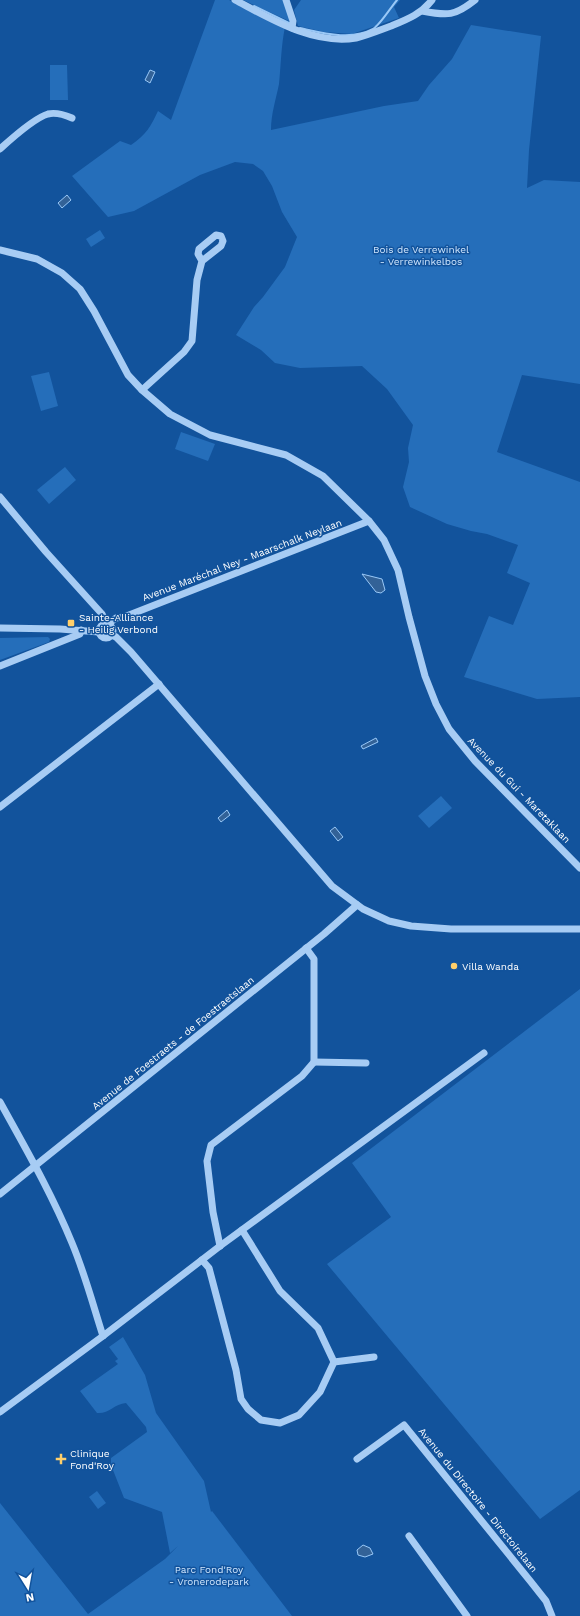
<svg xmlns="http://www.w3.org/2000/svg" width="580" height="1616" viewBox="0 0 580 1616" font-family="'Work Sans',sans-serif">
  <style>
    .green { fill: #256eba }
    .water { fill: #336297; stroke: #99c8f7 }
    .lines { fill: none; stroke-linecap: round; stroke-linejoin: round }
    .stream { stroke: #99c8f7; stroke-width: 2 }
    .minor { stroke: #a7ccf4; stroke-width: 7 }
    .poi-dot { fill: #ffcf6a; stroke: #12539c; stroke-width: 1.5 }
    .labels { text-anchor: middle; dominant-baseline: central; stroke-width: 3; stroke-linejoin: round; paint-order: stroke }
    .park-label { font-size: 10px; fill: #cfe6fe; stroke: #12539c }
    .street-label { font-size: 10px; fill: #fff; stroke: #12539c }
    .poi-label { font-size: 10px; fill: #fff; stroke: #12539c; text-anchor: start }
  </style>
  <rect width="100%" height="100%" fill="#12539c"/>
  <!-- green -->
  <g class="green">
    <path d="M215,0H229L285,27C281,46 281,65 279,84C276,99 271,114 271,130L384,106L418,101L429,85L452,59L471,25L541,36L529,150L527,188L544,180L580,182V384L522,375L497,452L580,482V697L537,699L464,677L489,616L513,625L530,583L507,573L518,545L487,534L471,531L447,524L410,507L403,487L409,462L408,448L413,425L387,389L362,366L300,368L275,363L261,350L236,335L254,307L263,297L285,267L297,237L282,212L272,186L263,171L253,164L235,162L200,175L134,211L108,217L72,176L120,141L131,145C146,135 151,126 158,111L171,120Z"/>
    <path d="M243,0H283L290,19L289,21Z"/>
    <path d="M301,0H400L394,7L399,18L352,34L324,32L298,26L294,10Z"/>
    <path d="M50,65H67L68,100H50Z"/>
    <path d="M100,230L105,238L91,247L86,239Z"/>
    <path d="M49,372L58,406L41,411L31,376Z"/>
    <path d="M181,432L215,444L208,461L175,449Z"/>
    <path d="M65,467L76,480L49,504L37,490Z"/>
    <path d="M48,637L50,639L49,642L0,660V638Z"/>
    <path d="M441,796L452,808L429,828L418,816Z"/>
    <path d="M580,989V1490L540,1519L327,1264L391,1217L352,1163Z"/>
    <path d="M123,1337L145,1375L156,1413L204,1481L211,1512L212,1511L292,1616H0V1503L88,1614L165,1559L178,1546L170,1553L162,1512L124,1498L111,1465V1458L147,1432L146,1427L126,1403C114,1404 109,1414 97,1413L80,1391L118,1364L115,1361L118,1359L109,1347Z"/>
    <path d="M97,1491L106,1503L98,1509L89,1497Z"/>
  </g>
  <!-- water -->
  <g class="water">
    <path d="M150,70L155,72L150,83L145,80Z"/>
    <path d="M67,195L71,200L62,208L58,203Z"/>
    <path d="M362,574L382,579L385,590L381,593L376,592Z"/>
    <path d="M376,738L378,742L363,749L361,746Z"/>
    <path d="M227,810L230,815L221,822L218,818Z"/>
    <path d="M335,827L343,837L338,841L330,831Z"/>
    <path d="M363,1545L370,1548L373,1554L365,1557L358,1555L357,1550Z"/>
  </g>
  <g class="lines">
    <!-- stream -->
    <g class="stream">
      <path d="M254,6L289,23"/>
      <path d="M300,28C323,33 351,41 373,29C380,25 391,7 397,0"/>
    </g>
    <!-- minor -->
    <g class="minor">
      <path d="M235,0C271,19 313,45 356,38C368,35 380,30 391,26C408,19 421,14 432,0"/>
      <path d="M286,0L293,21L292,28"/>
      <path d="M422,11C448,16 455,16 475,0"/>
      <path d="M0,149C11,139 34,118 48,114C56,112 65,115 72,118"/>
      <path d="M0,250L37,259L62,273L80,289L94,311L128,375L142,390L170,414L210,435L286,455L323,476L369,521L384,540L398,570L409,617L425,676L436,704L449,729L475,761L580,868"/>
      <path d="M142,390L184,352L192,341L197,280L202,261L221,246L223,241L221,236L216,235L199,249L198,254L202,261"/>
      <path d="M0,497L46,552L102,614L107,624"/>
      <circle cx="106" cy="631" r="7"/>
      <path d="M108,624L116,618L124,617L369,521"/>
      <path d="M0,628L60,629L99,632"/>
      <path d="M112,635L116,637L131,652L332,886L363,909L389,921L411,926L451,929H580"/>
      <path d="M0,666L80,634L81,630"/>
      <path d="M0,807L159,684"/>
      <path d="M314,1062L366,1063"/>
      <path d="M0,1102C26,1149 52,1194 72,1243C85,1274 93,1305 103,1336"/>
      <path d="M0,1194L324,934L357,905"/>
      <path d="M220,1246L213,1212L207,1161L211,1145L302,1076L314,1062V959L306,948"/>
      <path d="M202,1260L209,1268L236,1370L241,1399L248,1409L261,1420L280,1423L299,1415L320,1392L334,1362L318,1328L280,1291L242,1230"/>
      <path d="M334,1362L374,1357"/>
      <path d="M0,1412L103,1336L220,1246L484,1053"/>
      <path d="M357,1459L404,1425L531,1582L546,1601L552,1616"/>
      <path d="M409,1536L467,1616"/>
    </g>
  </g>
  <!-- markers -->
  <g class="poi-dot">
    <rect x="67" y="619" width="8" height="8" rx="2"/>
    <circle cx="454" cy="966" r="4"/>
    <path d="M59 1453h4v4h4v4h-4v4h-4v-4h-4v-4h4z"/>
  </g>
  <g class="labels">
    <!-- park labels -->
    <g class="park-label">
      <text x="421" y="249">Bois de Verrewinkel<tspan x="421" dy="12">- Verrewinkelbos</tspan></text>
      <text x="209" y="1569">Parc Fond'Roy<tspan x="209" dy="12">- Vronerodepark</tspan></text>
    </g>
    <!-- street labels -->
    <g class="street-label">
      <text transform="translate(242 560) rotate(-21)">Avenue Maréchal Ney - Maarschalk Neylaan</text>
      <text transform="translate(519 790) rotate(46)">Avenue du Gui - Maretaklaan</text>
      <text transform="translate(173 1043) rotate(-39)">Avenue de Foestraets - de Foestraetslaan</text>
      <text transform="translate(478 1500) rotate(51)">Avenue du Directoire - Directoirelaan</text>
    </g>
    <!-- poi labels -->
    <g class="poi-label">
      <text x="79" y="617">Sainte-Alliance<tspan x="79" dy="12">- Heilig Verbond</tspan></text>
      <text x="462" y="966">Villa Wanda</text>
      <text x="70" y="1453">Clinique<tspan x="70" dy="12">Fond'Roy</tspan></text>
    </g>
  </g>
  <!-- north arrow -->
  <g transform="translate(28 1588) rotate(169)" stroke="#12539c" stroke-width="3" paint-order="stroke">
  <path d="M0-3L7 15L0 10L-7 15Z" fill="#ffffff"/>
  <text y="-6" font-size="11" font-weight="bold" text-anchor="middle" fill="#ffffff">N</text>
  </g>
</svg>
